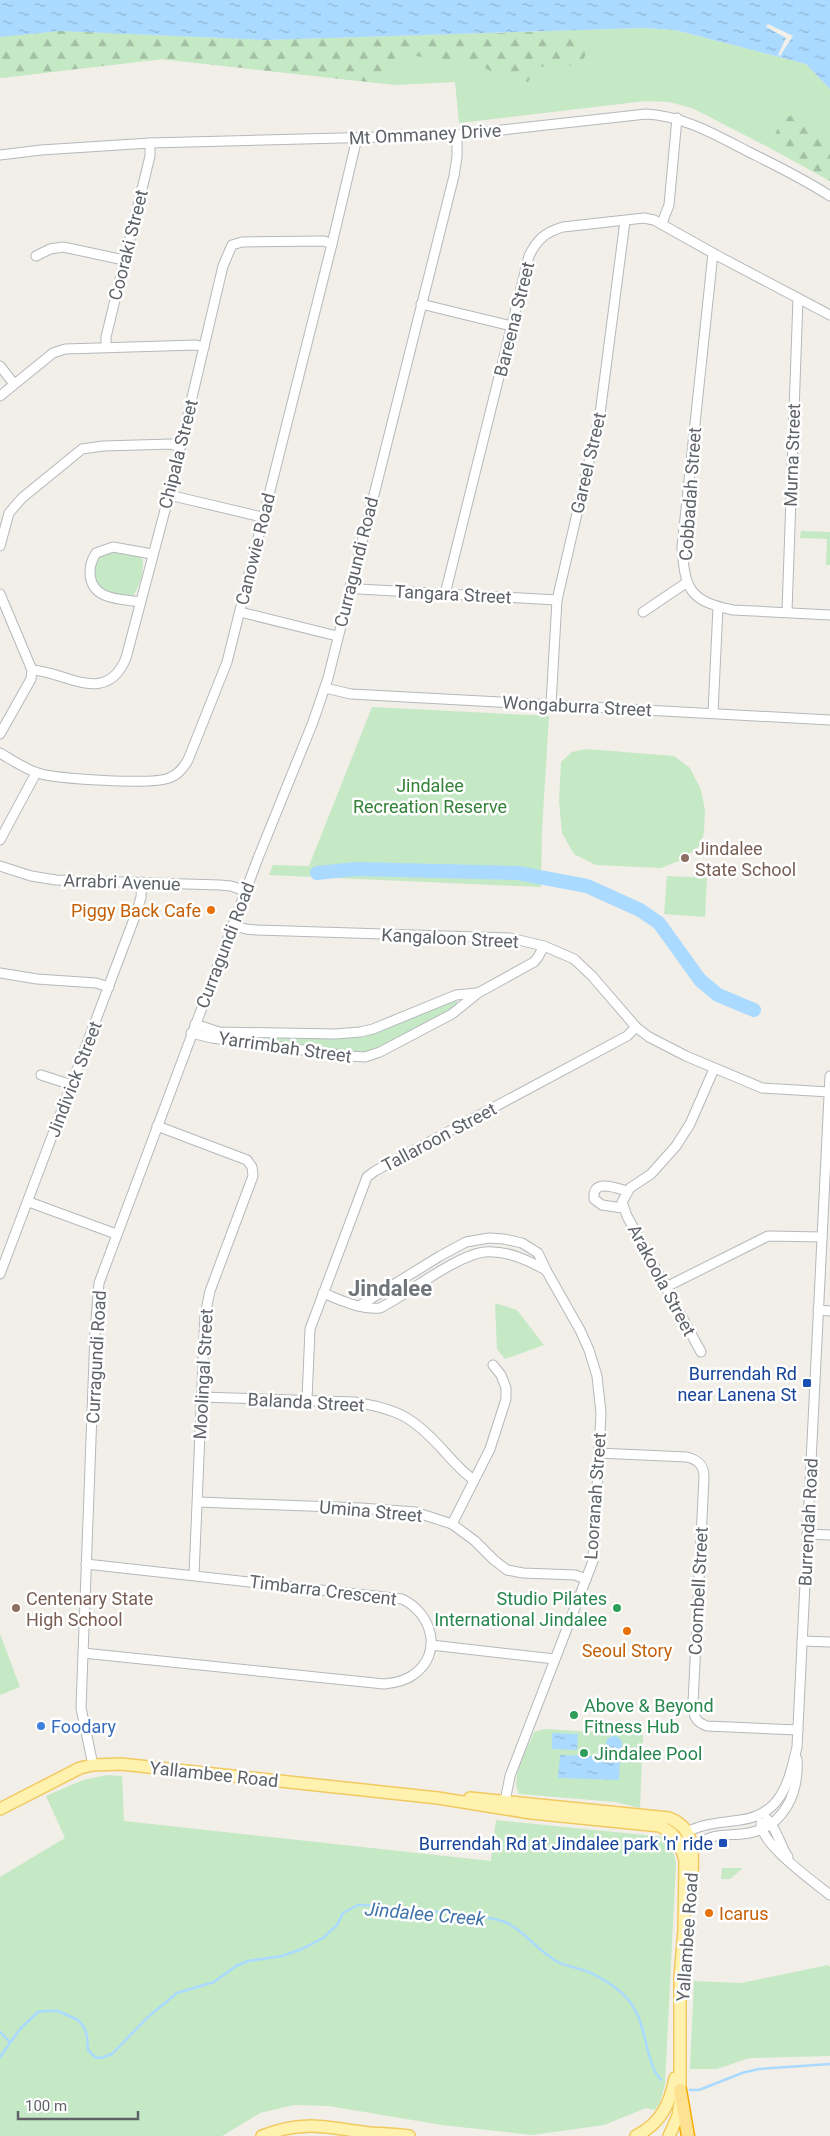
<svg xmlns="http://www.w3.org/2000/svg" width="830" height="2136" viewBox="0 0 830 2136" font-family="Roboto,sans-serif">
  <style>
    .green { fill: #c5e8c5 }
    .forest { fill: url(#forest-firs) }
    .water { fill: url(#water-ripples) }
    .pier { fill: #f1efe8 }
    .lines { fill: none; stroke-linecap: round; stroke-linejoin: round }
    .stream { stroke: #aadaff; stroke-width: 2.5 }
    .river { stroke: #aadaff; stroke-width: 14 }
    .minor-casing { stroke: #b5b8bc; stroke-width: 11 }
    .major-casing { stroke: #f2c960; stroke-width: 14 }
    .highway-casing { stroke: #f9ab00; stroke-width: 15 }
    .minor { stroke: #fff; stroke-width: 9 }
    .major { stroke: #fff2af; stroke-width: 11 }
    .highway { stroke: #fde293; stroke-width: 12 }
    .education-dot { fill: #8d6e63; stroke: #fff; stroke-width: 2 }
    .food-dot { fill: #e8710a; stroke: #fff; stroke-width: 2 }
    .transit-dot { fill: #1a4fb4; stroke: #fff; stroke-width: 2 }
    .leisure-dot { fill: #2e9e5b; stroke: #fff; stroke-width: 2 }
    .shop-dot { fill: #3f7fe0; stroke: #fff; stroke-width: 2 }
    .labels { text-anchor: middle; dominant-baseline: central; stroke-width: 5; stroke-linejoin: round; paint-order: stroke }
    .street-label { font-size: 18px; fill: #5f6368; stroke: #fff }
    .park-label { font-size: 18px; fill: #348238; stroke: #fff }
    .education-label { font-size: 18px; fill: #785e54; stroke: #fff; text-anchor: start }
    .food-label { font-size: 18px; fill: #c56008; stroke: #fff; text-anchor: end }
    .transit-label { font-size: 18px; fill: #164399; stroke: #fff; text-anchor: end }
    .leisure-label { font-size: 18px; fill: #27864d; stroke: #fff; text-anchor: start }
    .shop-label { font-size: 18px; fill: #366cbe; stroke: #fff; text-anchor: start }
    .water-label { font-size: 19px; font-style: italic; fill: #4174aa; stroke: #fff }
    .district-label { font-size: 22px; font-weight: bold; fill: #70757a; stroke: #fff }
  </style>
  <defs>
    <pattern id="forest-firs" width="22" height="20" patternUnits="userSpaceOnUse" patternTransform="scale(1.25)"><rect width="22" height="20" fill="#c5e8c5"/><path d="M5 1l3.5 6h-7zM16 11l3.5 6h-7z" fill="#a3c0a4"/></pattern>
    <pattern id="water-ripples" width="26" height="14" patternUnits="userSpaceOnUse" patternTransform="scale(1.25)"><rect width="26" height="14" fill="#aadaff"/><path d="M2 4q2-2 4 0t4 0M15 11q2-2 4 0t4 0" fill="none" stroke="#8eb4d2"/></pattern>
  </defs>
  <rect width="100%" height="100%" fill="#f1efe8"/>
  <!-- green -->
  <g class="green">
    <path d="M644,28L675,30L806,64L830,89V181L803,165L692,108L669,102L645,101L459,123L455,82L395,85L162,59L0,78V37L60,31L268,40Z"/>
    <path d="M801,531L830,532V565H826L827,539L800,538Z"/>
    <path d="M113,551L141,555C146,567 140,586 133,596C117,596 99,590 92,576L98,555Z"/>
    <path d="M372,707L549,716L542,830L541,887L269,875L273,865L309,866Z"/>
    <path d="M586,749L674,756L690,768L701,790L705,810L704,832L700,846L679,861L661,868L596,865L574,854L562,833L559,801L561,762L572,752Z"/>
    <path d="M667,876L707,878L705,917L664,914Z"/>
    <path d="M456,1000L458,1003L452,1009L365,1054L243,1038L343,1039L364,1037Z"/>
    <path d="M495,1303L517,1310L544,1345L505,1359L497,1349Z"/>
    <path d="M0,1634L20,1687L0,1695Z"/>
    <path d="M545,1729L643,1735L640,1808L616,1802L519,1794C509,1777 528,1749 534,1732Z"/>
    <path d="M107,1775L122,1776L124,1821L491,1861L496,1820L664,1837L672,1848L676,1863L665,2085L660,2102L655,2110L646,2108L604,2125L532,2135L442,2125L329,2106L294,2105L260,2113L222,2136H0V1877L65,1838L46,1796L83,1780Z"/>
    <path d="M722,1868H743L730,1879H721Z"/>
    <path d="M828,1965L830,1967V2056L749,2058L717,2069H690L694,1981L741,1983Z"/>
  </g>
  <!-- forest -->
  <g class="forest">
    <path d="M60,31L268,40L535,32L578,38L587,51L581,65L535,67L528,82L500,77L479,64L443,62L413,55L395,58L396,72L379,83L162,59L0,78V37Z"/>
    <path d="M796,114L830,146V181L770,148C775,134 780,117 796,114Z"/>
  </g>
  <!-- water -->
  <g class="water">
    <path d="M0,0H830V89L806,64L675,30L644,28L268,40L60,31L0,37Z"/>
    <path d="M552,1733L578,1734L577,1750L552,1749Z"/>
    <circle cx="614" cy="1744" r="8"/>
    <path d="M560,1755L620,1757L619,1780L558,1778Z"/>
  </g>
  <!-- pier -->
  <path class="pier" d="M768,24L793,36L780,56L778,55L786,38L766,27Z"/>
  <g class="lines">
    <!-- stream -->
    <g class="stream">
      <path d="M0,2032L10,2042"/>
      <path d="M0,2057L20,2029L38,2012L46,2011H58L78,2020L84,2027L87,2036L88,2050L95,2057L101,2058L112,2054L148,2017L177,1993L214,1982L236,1966L248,1961L282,1956L302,1949L323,1938L337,1925L343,1913L358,1905H363C397,1907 431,1911 466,1915C479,1917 494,1917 507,1923C523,1930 539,1952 558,1962C568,1967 580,1968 591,1973C605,1980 621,1990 630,2002C648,2025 644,2061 661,2080"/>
      <path d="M690,2090H699L742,2073L759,2069L830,2064"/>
    </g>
    <!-- river -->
    <path class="river" d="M317,873L356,869L518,873L587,886L640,910L659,923L700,980L718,995L754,1010"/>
    <!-- minor casing -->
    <g class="minor-casing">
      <g id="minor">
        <path d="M0,155L41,150L150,143L457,135L646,114C684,116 716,135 749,152C777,166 804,179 830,196"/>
        <path d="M662,223L669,205L677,118"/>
        <path d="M713,253L682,547C685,589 689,601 733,610L830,615"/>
        <path d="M36,256L50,249L63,247L124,260"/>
        <path d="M421,304L511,326"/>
        <path d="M106,347V337L150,156V143"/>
        <path d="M0,366L14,384"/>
        <path d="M0,396L53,353L65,349L196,345L204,347"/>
        <path d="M169,495L262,517"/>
        <path d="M0,546L9,513L22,498L82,449L103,446L171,444L180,447"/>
        <path d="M350,586L359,589L557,600"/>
        <path d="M0,594L32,670L31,679L0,734"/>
        <path d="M445,594L529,256C537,239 546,232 563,227L644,218L654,220L720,257L830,315"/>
        <path d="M140,602C129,600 115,600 104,595C87,587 87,567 96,553L113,547L152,554"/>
        <path d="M240,612L337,636"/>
        <path d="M643,612L686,583"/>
        <path d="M787,612L798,298"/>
        <path d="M32,670C64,671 106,707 126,658L169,495L223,266L232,245L242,242L324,241L332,244"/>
        <path d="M325,688L351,694L830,720"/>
        <path d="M551,704L557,600L600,414L625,221"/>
        <path d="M713,713L718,607"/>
        <path d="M0,753C12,760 25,769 38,773C56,779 153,785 169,778C178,775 183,768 188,760L227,662L332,244L357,138"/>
        <path d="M0,840L36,773"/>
        <path d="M0,866L31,876L56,880L220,885L231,886L245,891"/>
        <path d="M233,925L246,929L257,930L510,938L544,946L574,959L592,976L636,1027L649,1037L686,1056L762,1088L829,1092"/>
        <path d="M0,973L37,979L96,983L109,987"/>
        <path d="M195,1024L219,1032L335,1034L360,1032L373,1029L456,995L477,993"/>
        <path d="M191,1033L212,1038L348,1056L365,1057L380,1052L452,1014L478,993L534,962L538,957L544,946"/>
        <path d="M41,1075L72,1085"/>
        <path d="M157,1126L247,1160L252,1167L253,1176L210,1291L205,1315L194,1575"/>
        <path d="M29,1202L116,1234"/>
        <path d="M623,1208L602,1205L594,1199C592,1178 616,1188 627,1191"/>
        <path d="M0,1274L137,911L141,897L142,882"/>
        <path d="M666,1287L768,1236L822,1237"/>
        <path d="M323,1293C341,1300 360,1310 380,1308C408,1294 455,1256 484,1252C507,1250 527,1260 546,1270"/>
        <path d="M359,1306L440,1256L466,1242L489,1238L504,1239L522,1243L538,1253L546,1270L580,1330L589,1350L597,1376L601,1413L593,1561L510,1776L504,1806"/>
        <path d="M818,1310L830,1311"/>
        <path d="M701,1352L627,1216L622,1202L630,1188L651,1174L676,1146L690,1124L714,1069"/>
        <path d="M201,1397L354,1402C398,1409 413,1417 443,1450C453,1461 461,1471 474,1480"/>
        <path d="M307,1400L310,1329L367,1177L375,1171L627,1036L636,1027"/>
        <path d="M598,1453L687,1457C698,1460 704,1465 704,1477L693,1703C693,1715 695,1722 707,1726L798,1730"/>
        <path d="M198,1502L361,1508L415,1512L452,1524L475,1541L494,1560L507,1570L523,1573L575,1575L586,1579"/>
        <path d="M452,1524L490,1449L506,1399V1388L501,1375L493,1365"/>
        <path d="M807,1534L830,1535"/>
        <path d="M802,1641L830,1642"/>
        <path d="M431,1645L555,1659"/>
        <path d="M83,1653L384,1684C394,1683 405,1681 413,1675C444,1654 432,1613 402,1599L86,1564"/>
        <path d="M93,1765L81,1708L95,1332L99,1283L258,858L313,722L328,678L454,176L457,157V135"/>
        <path d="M767,1819C777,1828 780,1846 788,1857"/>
        <path d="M761,1823C761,1845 813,1881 830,1895"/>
        <path d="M687,1832C703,1823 722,1823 740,1820C782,1815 789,1781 797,1747L830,1076"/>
        <path d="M693,1850C710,1830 728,1837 749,1833C785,1826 799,1792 797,1759"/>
      </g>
    </g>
    <!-- major casing -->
    <g class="major-casing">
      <g id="major">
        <path d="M470,1798L669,1818C695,1828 693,1851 692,1874"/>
        <path d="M0,1809L80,1768L93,1765L121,1764L438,1798L531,1813L660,1826L671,1833L679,1842L685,1860L684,1930L680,1977V2102L678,2116L669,2136"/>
        <path d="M262,2136C305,2119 328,2128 370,2133C383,2134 396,2134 409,2136"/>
        <path d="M636,2136C661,2123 670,2104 675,2078"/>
      </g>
    </g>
    <!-- highway casing -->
    <g class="highway-casing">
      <path id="highway" d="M680,2090L688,2136"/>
    </g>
    <!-- minor -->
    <use href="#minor" class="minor"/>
    <!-- major -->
    <use href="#major" class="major"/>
    <!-- highway -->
    <use href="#highway" class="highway"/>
  </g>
  <!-- markers -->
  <g class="education-dot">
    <circle cx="685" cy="858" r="5"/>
    <circle cx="16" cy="1608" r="5"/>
  </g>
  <g class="food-dot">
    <circle cx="211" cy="910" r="5"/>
    <circle cx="627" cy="1631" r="5"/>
    <circle cx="709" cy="1913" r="5"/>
  </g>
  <g class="transit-dot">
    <rect x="802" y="1378" width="10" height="10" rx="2.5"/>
    <rect x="718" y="1838" width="10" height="10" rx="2.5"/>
  </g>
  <g class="leisure-dot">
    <circle cx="617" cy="1608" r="5"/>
    <circle cx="574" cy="1715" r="5"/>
    <circle cx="584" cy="1753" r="5"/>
  </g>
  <circle class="shop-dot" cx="41" cy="1726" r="5"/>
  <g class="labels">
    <!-- street labels -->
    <g class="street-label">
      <text transform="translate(425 134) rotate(-3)">Mt Ommaney Drive</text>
      <text transform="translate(128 245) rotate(-76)">Cooraki Street</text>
      <text transform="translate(514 319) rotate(-76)">Bareena Street</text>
      <text transform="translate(178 454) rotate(-76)">Chipala Street</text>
      <text transform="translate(792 455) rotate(-88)">Murna Street</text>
      <text transform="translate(588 463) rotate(-77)">Gareel Street</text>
      <text transform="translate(690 494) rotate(-86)">Cobbadah Street</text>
      <text transform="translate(255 549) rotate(-76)">Canowie Road</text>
      <text transform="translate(356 562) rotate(-76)">Curragundi Road</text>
      <text transform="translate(453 594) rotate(3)">Tangara Street</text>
      <text transform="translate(577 706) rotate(3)">Wongaburra Street</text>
      <text transform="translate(122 882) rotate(2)">Arrabri Avenue</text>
      <text transform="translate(450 938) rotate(3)">Kangaloon Street</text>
      <text transform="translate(225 945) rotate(-69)">Curragundi Road</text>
      <text transform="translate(285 1047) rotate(8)">Yarrimbah Street</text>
      <text transform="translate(74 1079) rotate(-69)">Jindivick Street</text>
      <text transform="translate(439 1137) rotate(-28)">Tallaroon Street</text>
      <text transform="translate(662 1280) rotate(62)">Arakoola Street</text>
      <text transform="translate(96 1357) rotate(-87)">Curragundi Road</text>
      <text transform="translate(203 1374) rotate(-87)">Moolingal Street</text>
      <text transform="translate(306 1402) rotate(3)">Balanda Street</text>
      <text transform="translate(595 1496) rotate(-86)">Looranah Street</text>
      <text transform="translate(371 1511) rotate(5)">Umina Street</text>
      <text transform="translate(808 1522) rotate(-87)">Burrendah Road</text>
      <text transform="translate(323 1590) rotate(7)">Timbarra Crescent</text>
      <text transform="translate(698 1591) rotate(-87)">Coombell Street</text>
      <text transform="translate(214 1774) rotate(6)">Yallambee Road</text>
      <text transform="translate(687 1937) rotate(-86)">Yallambee Road</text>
    </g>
    <!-- park labels -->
    <g class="park-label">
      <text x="430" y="785">Jindalee<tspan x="430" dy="21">Recreation Reserve</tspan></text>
    </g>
    <!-- education labels -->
    <g class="education-label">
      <text x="695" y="848">Jindalee<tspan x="695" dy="21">State School</tspan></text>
      <text x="26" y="1598">Centenary State<tspan x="26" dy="21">High School</tspan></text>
    </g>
    <!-- food labels -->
    <g class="food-label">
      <text x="201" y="910">Piggy Back Cafe</text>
      <text x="627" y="1650" text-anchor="middle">Seoul Story</text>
      <text x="719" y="1913" text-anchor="start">Icarus</text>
    </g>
    <!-- transit labels -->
    <g class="transit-label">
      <text x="797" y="1373">Burrendah Rd<tspan x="797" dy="21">near Lanena St</tspan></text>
      <text x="713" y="1843">Burrendah Rd at Jindalee park 'n' ride</text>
    </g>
    <!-- leisure labels -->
    <g class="leisure-label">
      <text x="607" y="1598" text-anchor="end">Studio Pilates<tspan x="607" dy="21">International Jindalee</tspan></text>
      <text x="584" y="1705">Above &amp; Beyond<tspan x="584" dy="21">Fitness Hub</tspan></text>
      <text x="594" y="1753">Jindalee Pool</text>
    </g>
    <!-- shop labels -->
    <g class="shop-label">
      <text x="51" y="1726">Foodary</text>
    </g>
    <!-- water labels -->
    <g class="water-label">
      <text transform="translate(425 1914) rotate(5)">Jindalee Creek</text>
    </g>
    <!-- district labels -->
    <g class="district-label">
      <text x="390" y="1288">Jindalee</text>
    </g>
  </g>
  <!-- scale -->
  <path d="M18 2111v8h120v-8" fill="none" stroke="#5f6368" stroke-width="2.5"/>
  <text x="25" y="2111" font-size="15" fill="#5f6368" stroke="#ffffff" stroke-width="4" paint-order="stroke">100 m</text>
</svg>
